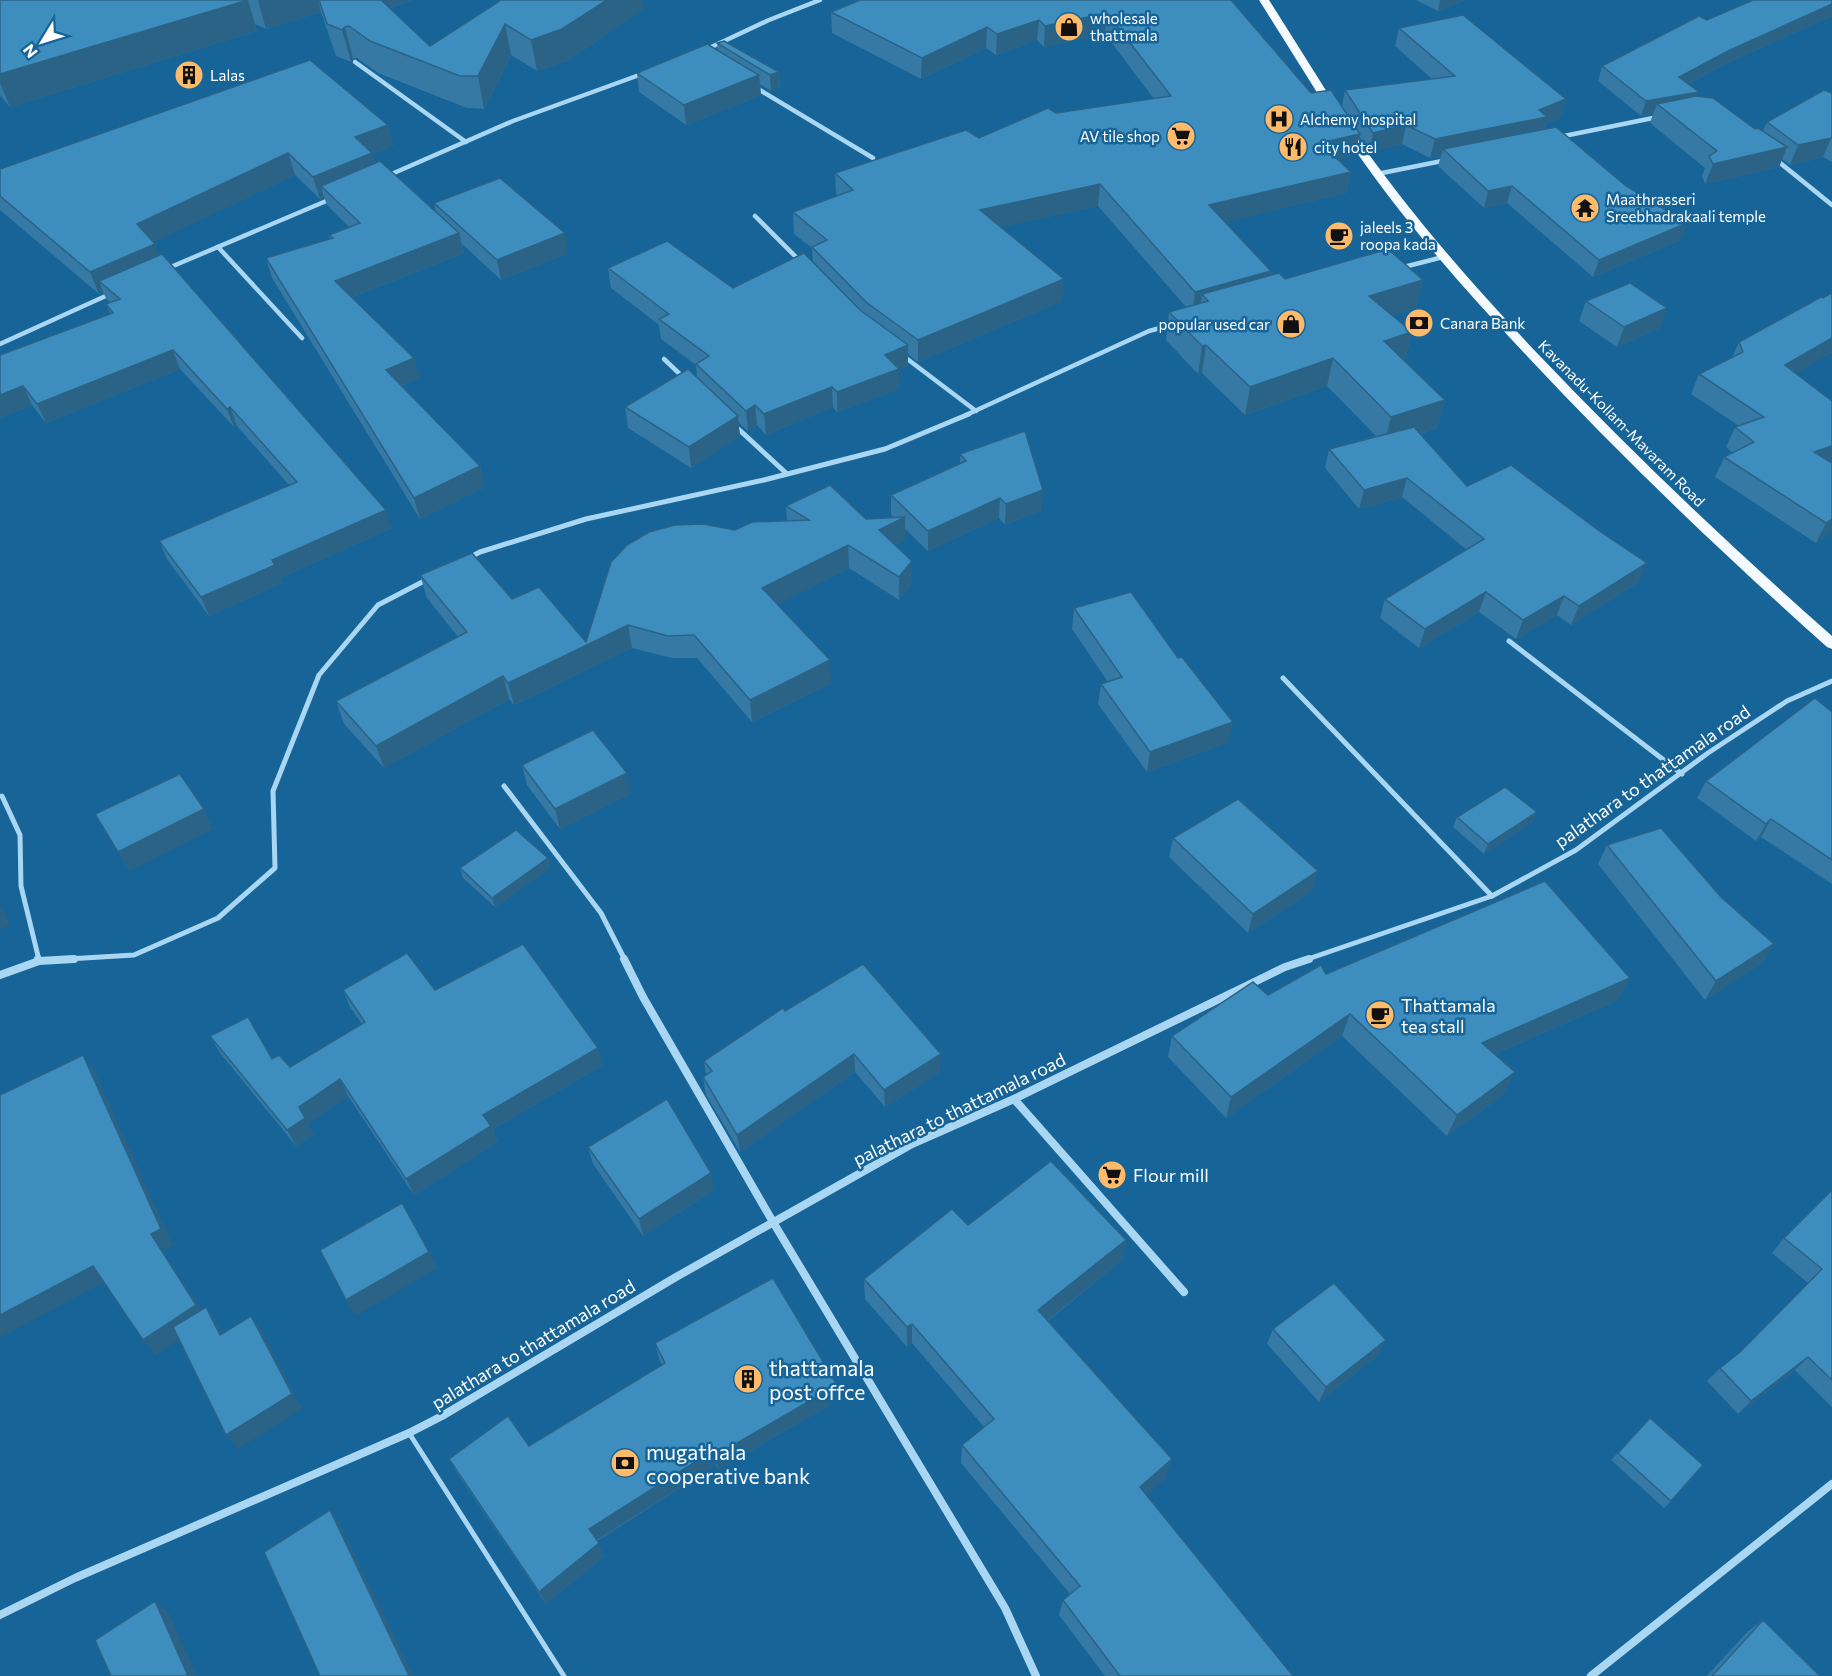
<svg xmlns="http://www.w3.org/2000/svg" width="1832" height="1676" viewBox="0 0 1832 1676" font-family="Commissioner,sans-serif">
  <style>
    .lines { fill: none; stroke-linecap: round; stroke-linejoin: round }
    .lane { stroke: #a9d6f2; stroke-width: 5 }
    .street-far2 { stroke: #a9d6f2; stroke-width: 4.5 }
    .street-far1 { stroke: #a9d6f2; stroke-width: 5 }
    .street { stroke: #a9d6f2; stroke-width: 8 }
    .primary { fill: #f4faff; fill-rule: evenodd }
    .wall { fill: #3579a4 }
    .shaded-wall { fill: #2b6386 }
    .building { fill: #3e8dbf; stroke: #2b6386; stroke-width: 1.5 }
    .labels { text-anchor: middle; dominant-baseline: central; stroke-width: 5; stroke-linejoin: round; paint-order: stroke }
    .far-poi-label { font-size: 15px; fill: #fff; stroke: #166498; text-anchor: start }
    .far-street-label { font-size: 15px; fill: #fff; stroke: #166498 }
    .street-label { font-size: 18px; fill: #fff; stroke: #166498 }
    .poi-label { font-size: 18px; fill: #fff; stroke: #166498; text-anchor: start }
    .near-poi-label { font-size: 21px; fill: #fff; stroke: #166498; text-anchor: start }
  </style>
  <rect width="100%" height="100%" fill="#166498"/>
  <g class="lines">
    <!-- lane -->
    <path class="lane" d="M409,1433L564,1676"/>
    <!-- street-far2 -->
    <g class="street-far2">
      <path d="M705,50L769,20L820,0"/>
      <path d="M355,62L466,142"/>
      <path d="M753,86L873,158"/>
      <path d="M1559,137L1658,117"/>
      <path d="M1774,158L1832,205"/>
      <path d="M1377,174L1447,160"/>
      <path d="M387,176L513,121L642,74"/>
      <path d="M755,216L800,261"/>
      <path d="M218,247L302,338"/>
      <path d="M1400,268L1443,257"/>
      <path d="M166,269L331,199"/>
      <path d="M0,344L110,294"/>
      <path d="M902,355L976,411"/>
      <path d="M664,359L685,379"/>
      <path d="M966,415L1149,331L1175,324"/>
    </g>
    <!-- street-far1 -->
    <g class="street-far1">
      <path d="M734,425L786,473"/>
      <path d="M467,559L480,552L586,519L764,480L885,449L969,414"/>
      <path d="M1509,641L1682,774"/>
      <path d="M1283,678L1492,896"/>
      <path d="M504,786L601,913L625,960"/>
      <path d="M2,796L20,835L21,886L39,960"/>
      <path d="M51,960L134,955L218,918L275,868L273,791L319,675L378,605L428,579"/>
      <path d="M1305,960L1492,896L1576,850L1708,753L1787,701L1832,681"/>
    </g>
    <!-- street -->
    <g class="street">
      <path d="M38,959L39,961"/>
      <path d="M624,959L643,997L773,1222L1005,1608L1036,1676"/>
      <path d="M0,975L39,961L74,959"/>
      <path d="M1014,1099L1184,1292"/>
      <path d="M0,1615L75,1578L409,1433L442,1416L676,1277L912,1144L1014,1099L1285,967L1309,959"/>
      <path d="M1591,1676L1832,1484"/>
    </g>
    <!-- primary -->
    <g class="primary">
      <path d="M1259,0H1269L1337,108L1336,110H1328Z"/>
      <path d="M1343,129H1351C1406,209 1470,282 1537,353C1631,452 1730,546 1832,636V649L1827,647C1723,554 1622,458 1527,356C1460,285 1396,212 1342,131Z"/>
    </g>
  </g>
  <!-- wall -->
  <g class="wall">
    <path d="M0,0H413L390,8L430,46L501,0L644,9L567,61L537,71L511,55L484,109L467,108L378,73L357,58H353L351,62L336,56L321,12L266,29L255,24L257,31L10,107L0,95Z"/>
    <path d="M1231,0L1311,93L1342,107L1345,90L1432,79L1395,46L1399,28L1566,99L1560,118L1545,124L1544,129L1681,240L1593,277L1507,203L1484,208L1438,166L1441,156L1430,158L1402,144L1369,152L1359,136L1355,155L1337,159L1351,172L1346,193L1225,222L1271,271V275L1285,279L1423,280L1416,308L1392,315L1412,332L1405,360H1403L1445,400L1437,428L1420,434L1467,486L1639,582L1571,625L1557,615L1516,639L1479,612L1419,648L1380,618L1385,599L1467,550L1402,497L1359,509L1325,468L1329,449L1376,436L1327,386L1245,415L1202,373L1198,374L1166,340L1169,312L1186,307L1098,206L1001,227L1062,301L918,362L908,354V366L899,370V389L837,412L833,407L766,435L757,425L748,431L738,422L740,436L691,468L628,428L625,407L697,378L696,365L661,339L659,325L611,288L608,268L733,288L813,262L812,248L794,234L793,212L837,196L836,194L835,173L979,138L1056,113L1154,99L1105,34L1044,47L1037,40L996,55L986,48L921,79L832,33L831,12Z"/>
    <path d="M1416,0H1465L1438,11Z"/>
    <path d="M1832,0V16L1723,65L1688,84L1698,96L1755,129L1763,131L1767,122L1832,93V162L1823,157L1790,165L1782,159L1779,167L1705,184L1702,176L1705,168L1650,123L1653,114L1641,116L1598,81L1602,66L1707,20Z"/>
    <path d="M717,43L779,72L780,87L771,91L760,84L761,95L686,125L639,92L637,73L718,51Z"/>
    <path d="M388,125L393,146L372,154L375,163L436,212L434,203L568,253L501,280L462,244L464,253L352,297L420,378L402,386L480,466L485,487L420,519L272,278L266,258L330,239L329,235L349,227L327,205L324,197L320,199L295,175L153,242L159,255L392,528L280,578L282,583L209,616L167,559L159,541L289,485L237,426L234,427L180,369L46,423L32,405L0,418V355L110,314L106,304L110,302L107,300L103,292L99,294L0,210V169Z"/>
    <path d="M1586,301L1660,328L1617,347L1579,321Z"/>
    <path d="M1739,342L1832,352L1795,373L1832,401V462L1831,463L1832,532L1816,543L1715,477L1724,457L1733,453L1726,447L1735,427L1739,426L1691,394L1699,374L1732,358Z"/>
    <path d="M960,454L1042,510L1005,525L999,518L928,551L905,529V540L895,545L912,583L899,600L849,568L777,604L831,683L752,722L697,658H672L632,648L514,705L509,699L384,768L344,724L336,701L458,637L427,598L420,575L512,599L586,642L735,530L787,521L786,506L866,519L894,518L891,515V495L960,463Z"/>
    <path d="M1074,608L1229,742L1147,772L1098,704L1101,684L1108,682L1072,629Z"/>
    <path d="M1832,712V884L1761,837L1756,841L1697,798L1706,781Z"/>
    <path d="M522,765L631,793L560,829L527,785Z"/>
    <path d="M1457,817L1533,822L1484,854L1453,827Z"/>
    <path d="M1173,838L1313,891L1248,933L1169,857Z"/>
    <path d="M1607,845L1721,897L1774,944L1762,963L1705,1000L1598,864Z"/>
    <path d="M548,858L550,868L495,907L463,878L460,868Z"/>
    <path d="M1326,974L1618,1000L1495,1054L1504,1094L1447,1136L1342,1036L1226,1118L1168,1057L1172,1036L1268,995Z"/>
    <path d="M343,990H435L603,1065L493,1129L498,1142L414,1195L348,1096L308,1124L314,1134L296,1146L220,1053L210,1036L290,1067L362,1024L350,1007Z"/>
    <path d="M785,1011L940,1072L885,1107L855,1072L740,1152L706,1095L703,1077L706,1075L704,1061Z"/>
    <path d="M588,1147L714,1190L643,1236L593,1164Z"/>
    <path d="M1832,1190V1407L1795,1370L1738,1414L1707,1381L1720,1368L1740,1352L1808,1283L1772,1253L1784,1238Z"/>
    <path d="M968,1225L1126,1240L1122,1260L1048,1321L1166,1477L1146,1495L1293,1676H1105L1059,1615L1063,1600L1070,1594L961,1463L962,1445L984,1427L912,1343L907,1347L865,1299L864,1279Z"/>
    <path d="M1273,1329L1378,1355L1319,1402L1267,1344Z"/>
    <path d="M655,1343L838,1400L718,1470L716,1465L597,1541L604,1556L546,1604L457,1473L449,1459L529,1446L662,1365L659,1359Z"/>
    <path d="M1650,1418L1671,1501L1664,1508L1611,1460Z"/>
    <path d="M1763,1620L1820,1676H1707L1747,1632Z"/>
  </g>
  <!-- shaded-wall -->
  <g class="shaded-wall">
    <path d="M248,0L257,31L10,107L0,83V74Z"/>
    <path d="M258,0H318L321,12L266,29Z"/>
    <path d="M367,0H413L371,14Z"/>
    <path d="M607,0H642L644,9L567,61L537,71L531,40Z"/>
    <path d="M1440,0H1465L1438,11Z"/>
    <path d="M1832,4V16L1723,65L1674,91L1679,77L1728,51Z"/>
    <path d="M1107,13L1105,34L1044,47L1045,26Z"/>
    <path d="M1039,20L1037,40L996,55L997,34Z"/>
    <path d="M505,24L511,55L484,109L478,76Z"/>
    <path d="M345,27L353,58L351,62L342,30Z"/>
    <path d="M987,27L986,48L921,79L922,58Z"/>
    <path d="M779,72L780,87L771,91L770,75Z"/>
    <path d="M759,75L761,95L686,125L684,105Z"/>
    <path d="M1699,92L1694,107L1657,104L1653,114L1641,116L1646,101Z"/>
    <path d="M1566,99L1560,118L1545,124L1542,136L1443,149L1441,156L1430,158L1435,139L1539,110Z"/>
    <path d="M388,125L393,146L372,154L378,174L321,186L324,197L320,199L313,177L355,137Z"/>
    <path d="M1406,125L1402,144L1369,152L1373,133Z"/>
    <path d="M1360,134L1355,155L1316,165L1320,143Z"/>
    <path d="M1831,138L1823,157L1790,165L1798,145Z"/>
    <path d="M1787,147L1779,167L1705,184L1713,164Z"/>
    <path d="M288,153L295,175L146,246L137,224Z"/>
    <path d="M1351,172L1346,193L1206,227L1209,205Z"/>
    <path d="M1100,184L1098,206L979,232L980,210Z"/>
    <path d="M1512,186L1507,203L1484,208L1488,191Z"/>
    <path d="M1687,223L1681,240L1593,277L1599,260Z"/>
    <path d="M459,233L464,253L341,301L335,281Z"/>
    <path d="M565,233L568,253L501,280L497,260Z"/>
    <path d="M155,244L163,266L99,281L103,292L99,294L90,272Z"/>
    <path d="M1271,271L1267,293L1208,301L1202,294L1200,312L1192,314L1195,292Z"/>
    <path d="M1064,279L1062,301L918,362V340Z"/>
    <path d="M1423,280L1416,308L1363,324L1369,296Z"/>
    <path d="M1667,308L1660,328L1617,347L1624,327Z"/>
    <path d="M1412,332L1405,360L1377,369L1384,341Z"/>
    <path d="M1832,338V352L1776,385L1785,365Z"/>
    <path d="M908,345V366L899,370V389L837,412V392L885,355Z"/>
    <path d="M1206,345L1202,373L1198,374L1202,346Z"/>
    <path d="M173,350L180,369L46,423L37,404Z"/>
    <path d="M414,358L420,378L392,390L386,370Z"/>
    <path d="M1333,358L1327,386L1245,415L1250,387Z"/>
    <path d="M23,386L32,405L0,418V395Z"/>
    <path d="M832,387L833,407L766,435L764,414Z"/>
    <path d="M1445,400L1437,428L1384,445L1391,417Z"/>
    <path d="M755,405L757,425L748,431L746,411Z"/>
    <path d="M230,407L237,426L234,427L227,409Z"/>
    <path d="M738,416L740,436L691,468L689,447Z"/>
    <path d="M1832,446V462L1804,472L1814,452Z"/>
    <path d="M480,466L485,487L420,519L414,498Z"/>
    <path d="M1407,478L1402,497L1359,509L1364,490Z"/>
    <path d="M1043,490L1042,510L1005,525L1006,504Z"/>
    <path d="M1000,498L999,518L928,551V531Z"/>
    <path d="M386,510L392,528L280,578L282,583L209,616L201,597L272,560Z"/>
    <path d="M905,517V540L879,553V530Z"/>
    <path d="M1832,519V532L1816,543L1826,523Z"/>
    <path d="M848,545L849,568L764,611L762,588Z"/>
    <path d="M912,561V583L899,600V577Z"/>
    <path d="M1647,563L1639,582L1571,625L1579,606Z"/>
    <path d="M1486,592L1479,612L1419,648L1425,629Z"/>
    <path d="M1564,596L1557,615L1516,639L1523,620Z"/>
    <path d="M628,625L632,648L514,705L508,683Z"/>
    <path d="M830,660L831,683L752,722L750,700Z"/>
    <path d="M503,676L509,699L384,768L376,746Z"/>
    <path d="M1233,722L1229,742L1147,772L1150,752Z"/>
    <path d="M627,773L631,793L560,829L555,809Z"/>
    <path d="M204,809L213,829L129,871L118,852Z"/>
    <path d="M1537,812L1533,822L1484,854L1488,844Z"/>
    <path d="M1771,819L1761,837L1756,841L1766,824Z"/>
    <path d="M548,858L550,868L495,907L492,898Z"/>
    <path d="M1318,871L1313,891L1248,933L1253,914Z"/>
    <path d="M0,904L10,925L0,930Z"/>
    <path d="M1774,944L1762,963L1705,1000L1716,981Z"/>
    <path d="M1630,978L1618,1000L1472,1064L1482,1043Z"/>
    <path d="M1350,1014L1342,1036L1226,1118L1231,1097Z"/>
    <path d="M598,1048L603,1065L493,1129L498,1142L414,1195L406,1179L483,1115Z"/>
    <path d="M854,1054L855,1072L740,1152L737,1135Z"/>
    <path d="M941,1054L940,1072L885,1107L884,1090Z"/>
    <path d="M83,1055L95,1072L173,1245L163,1251L208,1320L156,1355L143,1340L151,1234Z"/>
    <path d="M1515,1072L1504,1094L1447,1136L1457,1115Z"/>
    <path d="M340,1079L348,1096L308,1124L314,1134L296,1146L287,1130L299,1107Z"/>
    <path d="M711,1173L714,1190L643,1236L639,1219Z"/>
    <path d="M1126,1240L1122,1260L1036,1330L1038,1310Z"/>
    <path d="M429,1252L437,1268L356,1316L346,1300Z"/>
    <path d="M93,1266L106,1281L0,1338V1315Z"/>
    <path d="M206,1307L218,1323L231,1351L220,1335Z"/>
    <path d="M251,1316L262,1331L302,1409L238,1449L226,1435Z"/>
    <path d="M912,1324V1343L907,1347V1327Z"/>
    <path d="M1386,1340L1378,1355L1319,1402L1326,1387Z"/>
    <path d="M1808,1357L1795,1370L1738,1414L1751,1401Z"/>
    <path d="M837,1385L838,1400L718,1470L715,1456Z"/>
    <path d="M712,1451L716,1465L594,1542L589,1529Z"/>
    <path d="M1172,1459L1166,1477L1135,1505L1140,1487Z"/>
    <path d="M330,1510L340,1524L414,1676H409Z"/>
    <path d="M599,1543L604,1556L546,1604L539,1592Z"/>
    <path d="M155,1601L169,1613L197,1676H188Z"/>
  </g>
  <!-- building -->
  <g class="building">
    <path d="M0,0H248L0,74Z"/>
    <path d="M319,0H381L430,46L501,0H607L562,29L531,40L505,24L478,76H460L370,41L349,26L345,27L342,30L327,24Z"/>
    <path d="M860,0H1231L1311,93L1331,90L1360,134L1320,143L1351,172L1209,205L1271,271L1195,292L1100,184L980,210L1064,279L918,340L866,302L812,247L827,240L793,212L853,190L835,173L966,130L979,138L1048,108L1056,113L1171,96L1107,13L1045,26L1039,20L997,34L987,27L922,58L831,12Z"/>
    <path d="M1753,0H1832V4L1728,51L1679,77L1699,92L1646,101L1602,66L1699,16L1707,20Z"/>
    <path d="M1463,15L1566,99L1539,110L1547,117L1435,139L1406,125L1373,133L1345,90L1455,76L1399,28Z"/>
    <path d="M724,41L779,72L770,75L717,43Z"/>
    <path d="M707,44L759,75L684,105L637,73Z"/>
    <path d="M310,60L388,125L355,137L372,153L313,177L288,153L137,224L155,244L90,272L0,196V169Z"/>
    <path d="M1824,90L1832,93V138L1798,145L1767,122Z"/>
    <path d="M1696,96L1713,98L1755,129L1758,128L1787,147L1713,164L1709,156L1717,151L1657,104Z"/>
    <path d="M1556,127L1626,186L1687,223L1599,260L1512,186L1488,191L1443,149Z"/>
    <path d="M380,161L459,233L335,281L414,358L386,370L480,466L414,498L266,258L333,238L329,235L360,223L321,186Z"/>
    <path d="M500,178L565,233L497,260L434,203Z"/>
    <path d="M667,241L733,288L804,253L860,310L908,345L885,355L899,369L837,392L832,387L764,414L755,405L746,411L696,364L709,356L659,319L669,314L608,268Z"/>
    <path d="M1388,249L1423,280L1369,296L1412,332L1384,341L1445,400L1391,417L1333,358L1250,387L1206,345L1202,346L1169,312L1208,301L1202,294L1279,273L1285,279Z"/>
    <path d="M162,254L386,510L272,560L275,565L201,597L159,541L297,482L230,407L227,409L173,350L37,404L23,386L0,395V355L113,313L106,304L120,299L99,281Z"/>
    <path d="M1630,283L1667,308L1624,327L1586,301Z"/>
    <path d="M1832,293V338L1785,365L1832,401V446L1814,452L1832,463V519L1826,523L1724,457L1754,442L1735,427L1764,417L1699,374L1743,352L1739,342L1821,297L1823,298Z"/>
    <path d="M688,369L738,416L689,447L625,407Z"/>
    <path d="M1414,427L1467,486L1511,465L1598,530L1647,563L1579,606L1564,596L1523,620L1486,592L1425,629L1385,599L1484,539L1407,478L1364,490L1329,449Z"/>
    <path d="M1025,431L1043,490L1006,504L1000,498L928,531L891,495L966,461L960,454Z"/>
    <path d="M830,485L866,519L905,517L879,530L912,561L899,577L848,545L762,588L830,660L750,700L694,635L668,636L628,625L508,683L503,676L376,746L336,701L467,632L420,575L472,553L512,599L539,587L586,642L611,562L627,545L649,532L675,525L703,524L735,530L752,522L809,520L786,506Z"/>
    <path d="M1131,592L1178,658L1182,657L1233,722L1150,752L1101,684L1122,677L1074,608Z"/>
    <path d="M1815,698L1832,712V860L1771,819L1766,824L1706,781Z"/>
    <path d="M593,730L627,773L555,809L522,765Z"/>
    <path d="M180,774L204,809L118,852L95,814Z"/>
    <path d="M1505,787L1537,812L1488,844L1457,817Z"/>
    <path d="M1238,799L1318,871L1253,914L1173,838Z"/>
    <path d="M1661,828L1721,897L1774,944L1716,981L1607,845Z"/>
    <path d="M516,830L548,858L492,898L460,868Z"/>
    <path d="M1545,881L1630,978L1482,1043L1515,1072L1457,1115L1350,1014L1231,1097L1172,1036L1253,982L1268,995L1321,965L1326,974Z"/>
    <path d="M523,944L598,1048L483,1115L491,1126L406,1179L340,1079L299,1107L305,1118L287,1130L210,1036L248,1017L272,1059L279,1055L290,1067L365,1022L343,990L407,953L435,990Z"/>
    <path d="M863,964L941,1054L884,1090L854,1054L737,1135L703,1077L712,1071L704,1061L783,1008L785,1011Z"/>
    <path d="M83,1055L161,1229L151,1234L196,1305L143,1340L93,1266L0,1315V1095Z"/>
    <path d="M667,1099L711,1173L639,1219L588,1147Z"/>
    <path d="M1051,1161L1126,1240L1038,1310L1172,1459L1140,1487L1293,1676H1120L1063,1600L1080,1586L962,1445L994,1419L912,1324L907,1327L864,1279L952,1209L968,1225Z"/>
    <path d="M1832,1190V1380L1808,1357L1751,1401L1720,1368L1740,1352L1822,1269L1784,1238Z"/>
    <path d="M402,1203L429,1252L346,1300L320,1250Z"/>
    <path d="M773,1278L837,1385L715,1456L712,1451L589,1529L599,1543L539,1592L449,1459L508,1416L529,1446L665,1363L655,1343Z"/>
    <path d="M1334,1283L1386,1340L1326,1387L1273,1329Z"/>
    <path d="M206,1307L220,1335L251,1316L292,1394L226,1435L173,1327Z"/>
    <path d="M1650,1418L1703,1465L1671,1501L1618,1453Z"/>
    <path d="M330,1510L409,1676H320L264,1552Z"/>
    <path d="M155,1601L188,1676H111L95,1640Z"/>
    <path d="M1763,1620L1820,1676H1712Z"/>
  </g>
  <!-- icons -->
  <defs>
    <g id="shop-disc" transform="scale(1.5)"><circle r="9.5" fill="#ffbb6a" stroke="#166498"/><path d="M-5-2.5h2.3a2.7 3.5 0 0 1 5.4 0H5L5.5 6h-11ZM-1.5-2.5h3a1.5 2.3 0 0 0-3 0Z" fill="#111"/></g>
    <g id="building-disc" transform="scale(1.5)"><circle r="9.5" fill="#ffbb6a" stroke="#166498"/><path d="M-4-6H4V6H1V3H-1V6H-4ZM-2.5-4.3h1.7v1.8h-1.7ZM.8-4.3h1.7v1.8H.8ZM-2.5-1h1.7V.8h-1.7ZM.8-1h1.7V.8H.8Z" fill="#111"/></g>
    <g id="hospital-disc" transform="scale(1.5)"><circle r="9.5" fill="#ffbb6a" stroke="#166498"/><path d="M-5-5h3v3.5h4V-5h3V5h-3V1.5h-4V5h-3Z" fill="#111"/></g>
    <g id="supermarket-disc" transform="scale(1.5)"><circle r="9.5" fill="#ffbb6a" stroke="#166498"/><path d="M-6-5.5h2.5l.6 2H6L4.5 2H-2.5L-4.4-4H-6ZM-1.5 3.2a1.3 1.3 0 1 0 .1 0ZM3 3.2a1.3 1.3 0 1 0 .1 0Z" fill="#111"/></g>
    <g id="restaurant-disc" transform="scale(1.5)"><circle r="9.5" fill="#ffbb6a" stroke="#166498"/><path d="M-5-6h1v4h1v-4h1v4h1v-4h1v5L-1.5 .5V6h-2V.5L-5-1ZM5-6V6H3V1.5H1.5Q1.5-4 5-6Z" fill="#111"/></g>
    <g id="temple-disc" transform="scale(1.5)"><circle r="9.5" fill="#ffbb6a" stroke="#166498"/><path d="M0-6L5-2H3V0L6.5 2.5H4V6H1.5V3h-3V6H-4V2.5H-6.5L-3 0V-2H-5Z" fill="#111"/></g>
    <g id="cafe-disc" transform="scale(1.5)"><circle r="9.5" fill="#ffbb6a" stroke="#166498"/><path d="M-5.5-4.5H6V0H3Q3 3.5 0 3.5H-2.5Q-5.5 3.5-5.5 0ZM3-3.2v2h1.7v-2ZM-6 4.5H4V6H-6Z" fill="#111"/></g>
    <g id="bank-disc" transform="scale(1.5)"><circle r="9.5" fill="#ffbb6a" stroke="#166498"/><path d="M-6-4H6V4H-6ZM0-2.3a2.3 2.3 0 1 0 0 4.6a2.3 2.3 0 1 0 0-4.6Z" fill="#111"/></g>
  </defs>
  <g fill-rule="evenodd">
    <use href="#shop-disc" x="1069" y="27"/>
    <use href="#building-disc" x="189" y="75"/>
    <use href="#hospital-disc" x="1279" y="119"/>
    <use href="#supermarket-disc" x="1181" y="136"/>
    <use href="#restaurant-disc" x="1293" y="147"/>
    <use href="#temple-disc" x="1585" y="208"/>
    <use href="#cafe-disc" x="1339" y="236"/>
    <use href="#bank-disc" x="1419" y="323"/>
    <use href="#shop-disc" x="1291" y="324"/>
    <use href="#cafe-disc" x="1380" y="1015"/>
    <use href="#supermarket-disc" x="1112" y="1175"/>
    <use href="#building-disc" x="748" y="1379"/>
    <use href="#bank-disc" x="625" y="1463"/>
  </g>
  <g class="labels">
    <!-- far-poi labels -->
    <g class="far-poi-label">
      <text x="1090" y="18">wholesale<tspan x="1090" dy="17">thattmala</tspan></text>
      <text x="210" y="75">Lalas</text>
      <text x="1300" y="119">Alchemy hospital</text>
      <text x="1160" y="136" text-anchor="end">AV tile shop</text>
      <text x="1314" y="147">city hotel</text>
      <text x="1606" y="199">Maathrasseri<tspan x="1606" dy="17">Sreebhadrakaali temple</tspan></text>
      <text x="1360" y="227">jaleels 3<tspan x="1360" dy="17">roopa kada</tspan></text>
      <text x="1440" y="323">Canara Bank</text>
      <text x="1270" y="324" text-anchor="end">popular used car</text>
    </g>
    <!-- far-street labels -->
    <g class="far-street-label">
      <text transform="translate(1622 423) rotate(45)">Kavanadu-Kollam-Mavaram Road</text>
    </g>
    <!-- street labels -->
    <g class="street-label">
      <text transform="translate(1652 776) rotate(-35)">palathara to thattamala road</text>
      <text transform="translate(959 1109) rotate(-26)">palathara to thattamala road</text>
      <text transform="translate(533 1344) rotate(-31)">palathara to thattamala road</text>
    </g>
    <!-- poi labels -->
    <g class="poi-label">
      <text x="1401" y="1005">Thattamala<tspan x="1401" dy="21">tea stall</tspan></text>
      <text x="1133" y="1175">Flour mill</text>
    </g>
    <!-- near-poi labels -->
    <g class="near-poi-label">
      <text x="769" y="1367">thattamala<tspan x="769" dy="24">post offce</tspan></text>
      <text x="646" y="1451">mugathala<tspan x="646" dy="24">cooperative bank</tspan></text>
    </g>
  </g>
  <!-- north arrow -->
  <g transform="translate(42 42) rotate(232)" stroke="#166498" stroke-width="4.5" paint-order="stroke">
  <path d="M0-4.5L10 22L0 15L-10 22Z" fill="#ffffff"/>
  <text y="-9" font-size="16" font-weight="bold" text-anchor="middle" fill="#ffffff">N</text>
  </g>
</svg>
